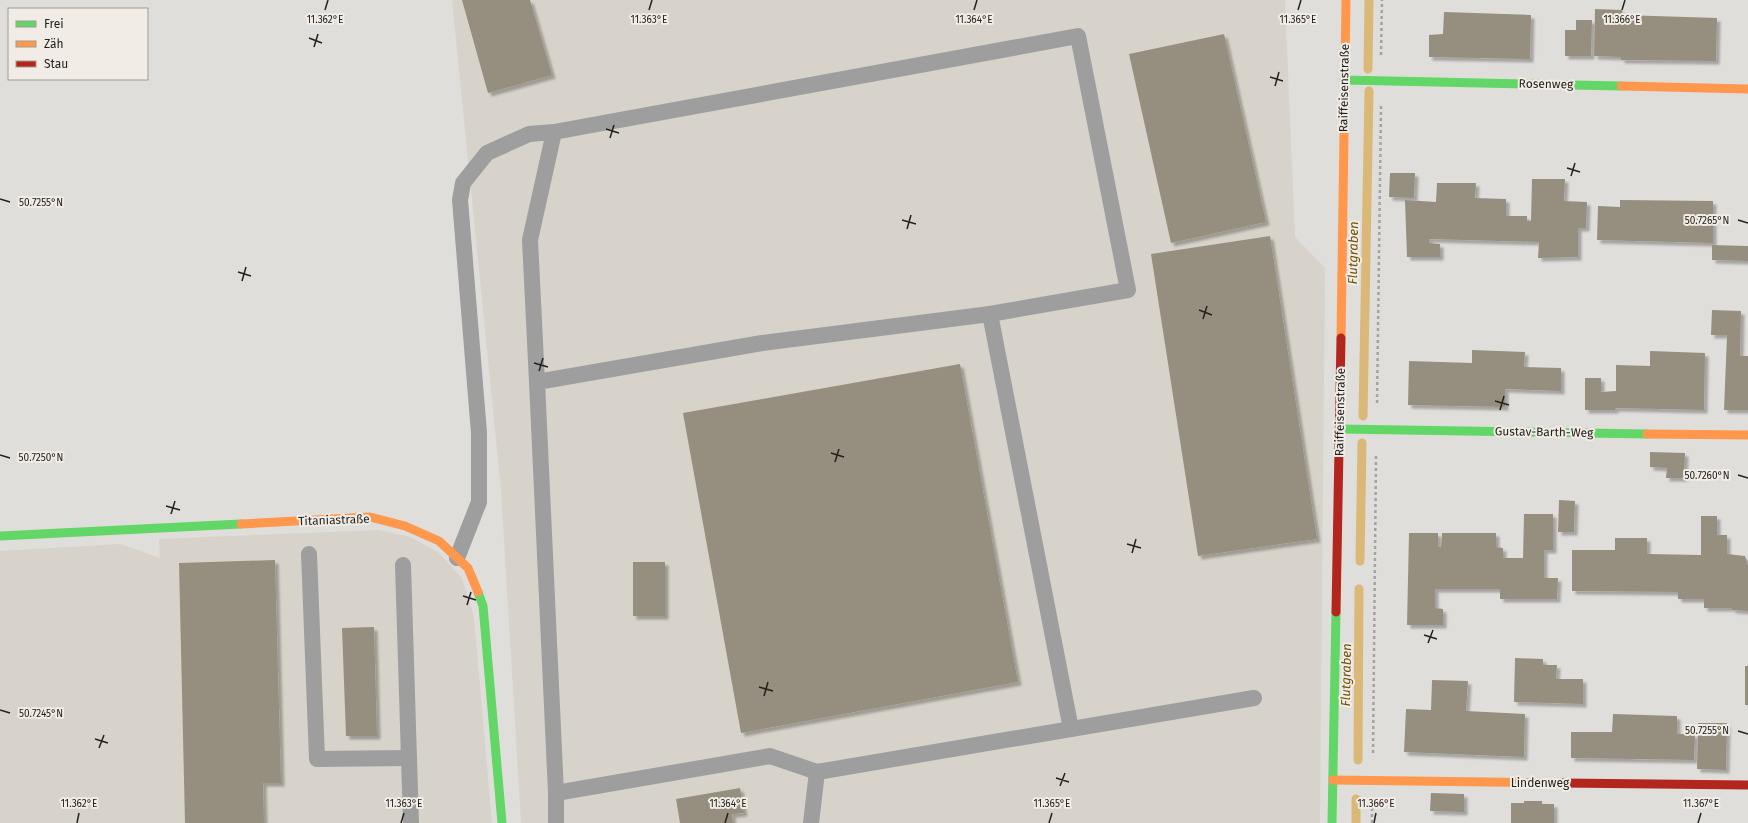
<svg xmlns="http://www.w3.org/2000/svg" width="1748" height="823" viewBox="0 0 1748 823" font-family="'Fira Sans',sans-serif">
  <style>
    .built { fill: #d7d3ca }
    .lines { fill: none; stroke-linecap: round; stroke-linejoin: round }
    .stream { stroke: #d9b878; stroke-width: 9 }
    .building { fill: #968f7f; filter: url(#shadow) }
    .path { stroke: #a4a2a2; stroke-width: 2.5; stroke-dasharray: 3 3; stroke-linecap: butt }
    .lane { stroke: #9e9e9e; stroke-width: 16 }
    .fast { stroke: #63d668; stroke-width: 9 }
    .slow { stroke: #ff974d; stroke-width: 9 }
    .jam { stroke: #b3261e; stroke-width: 9 }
    .ticks { fill: none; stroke: #24221f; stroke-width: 1.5 }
    .labels { text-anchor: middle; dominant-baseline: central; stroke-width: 4; stroke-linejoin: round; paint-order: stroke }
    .street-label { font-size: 12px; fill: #24221f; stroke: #f1ece5 }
    .water-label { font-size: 13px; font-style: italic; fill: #6f5006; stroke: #f1ece5 }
    .ticks-label { font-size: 10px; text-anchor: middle; fill: #24221f; stroke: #f1ece5; stroke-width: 4; stroke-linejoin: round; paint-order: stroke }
  </style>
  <defs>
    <filter id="shadow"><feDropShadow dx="3.5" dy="3.5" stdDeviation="1" flood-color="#0004"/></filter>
  </defs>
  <rect width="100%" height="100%" fill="#e0dedb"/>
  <!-- built -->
  <g class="built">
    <path d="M452,0H1285L1295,237L1325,268L1320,823H521L501,490Z"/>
    <path d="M379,530L410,537L438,552L462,578L474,617L492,823H0V551L121,544L160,558L159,539Z"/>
  </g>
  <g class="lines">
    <!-- stream -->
    <g class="stream">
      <path d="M1368,69L1369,0"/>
      <path d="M1363,416L1369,91"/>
      <path d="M1360,561L1362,443"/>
      <path d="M1358,760L1359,589"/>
      <path d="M1356,823V799"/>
    </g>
  </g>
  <!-- building -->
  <g class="building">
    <path d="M462,0H530L552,75L488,93Z"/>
    <path d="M1595,9L1622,10L1623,15L1717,18L1716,61L1621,60V57L1594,56Z"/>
    <path d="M1444,12L1531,15L1530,59L1429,57V35L1443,34Z"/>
    <path d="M1576,20H1592L1591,56H1565V30H1576Z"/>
    <path d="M1224,34L1266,222L1171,243L1129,54Z"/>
    <path d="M1390,173H1415L1414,198L1389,197Z"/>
    <path d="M1532,179H1565L1564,201L1587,202L1586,228H1578V257L1538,258L1539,242L1429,239V243L1440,244V257H1407L1405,200L1436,202L1437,183H1476L1475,198L1506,199V216H1527V221H1531Z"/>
    <path d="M1620,200L1713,201V243L1597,240L1598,206L1620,207Z"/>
    <path d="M1270,236L1317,539L1198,556L1151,254Z"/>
    <path d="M1712,245L1748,246V261L1712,260Z"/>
    <path d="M1712,310L1741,311L1740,356H1748V410H1724L1727,335H1711Z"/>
    <path d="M1472,350L1525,352L1524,367L1561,368V391L1505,389V407L1408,405L1409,361L1472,363Z"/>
    <path d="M1650,351L1705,353L1704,410L1615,408V410H1585V378H1601V392L1616,391V365L1650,366Z"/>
    <path d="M960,364L1018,682L741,733L683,413Z"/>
    <path d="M1650,452L1685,453L1684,478H1666L1667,468L1650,467Z"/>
    <path d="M1559,500L1575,501L1574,532H1558Z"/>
    <path d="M1524,514H1553V550H1544V578H1558L1557,599H1500V589H1435V608L1443,609V625H1407L1409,533H1438V547H1441L1442,533H1496V547L1503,548V558H1523Z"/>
    <path d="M1701,516H1717V535H1727V554L1745,556L1748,566V611L1732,610V608H1704V599H1678V592L1572,591V550H1615V538H1647V554L1701,555Z"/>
    <path d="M275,560L281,783H263L264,823H185L179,563Z"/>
    <rect x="633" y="562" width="32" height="54"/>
    <path d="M374,627L377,736H346L342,628Z"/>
    <path d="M1515,658L1543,659V665H1557L1556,679H1583V704L1514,702Z"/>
    <rect x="1745" y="666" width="3" height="39"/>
    <path d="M1432,680L1468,681L1466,711L1525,714L1524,757L1404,752L1406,709L1431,710Z"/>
    <path d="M1613,714L1677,716V734H1695L1694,760L1571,758V732H1612Z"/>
    <path d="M1698,723H1727L1726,770L1697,769Z"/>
    <path d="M740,788L744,813L732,814L733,823H680L676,799Z"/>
    <path d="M1431,793L1464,794V812L1430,811Z"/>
    <path d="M1524,801H1542V804H1554V823H1511V803H1524Z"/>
  </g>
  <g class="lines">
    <!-- path -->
    <g class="path">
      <path d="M1381,55L1382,0"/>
      <path d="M1377,403L1381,106"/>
      <path d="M1373,753L1376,456"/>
      <path d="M1372,823V806"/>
    </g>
    <!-- lane -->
    <g class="lane">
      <path d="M537,382L530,240L554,132L1078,36L1128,290L990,314"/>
      <path d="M309,554L317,759L409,758"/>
      <path d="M457,558L479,502V433L460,200L463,183L487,153L529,134L554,132"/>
      <path d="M403,565L411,823"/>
      <path d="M556,793L770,756L817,772"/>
      <path d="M556,823V793L537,382L762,343L990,314L1071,729"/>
      <path d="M811,823L817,772L1254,698"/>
    </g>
    <!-- fast -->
    <g class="fast">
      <path d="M1344,80L1621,86"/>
      <path d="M1340,429L1647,434"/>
      <path d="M0,536L241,524"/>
      <path d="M478,592L483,606L502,823"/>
      <path d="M1332,823L1336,612"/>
    </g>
    <!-- slow -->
    <g class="slow">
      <path d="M1621,86L1748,89"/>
      <path d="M1341,338L1346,0"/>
      <path d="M1647,434L1748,435"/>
      <path d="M241,524L370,517L405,526L439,541L468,568L478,592"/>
      <path d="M1333,780L1562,783"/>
    </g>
    <!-- jam -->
    <g class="jam">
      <path d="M1336,612L1341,338"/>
      <path d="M1562,783L1748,785"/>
    </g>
  </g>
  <!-- ticks -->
  <path class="ticks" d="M325,10L328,0M649,10L652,0M974,10L977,0M1298,10L1301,0M1622,10L1625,0M309,38L322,43M314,47L318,34M1270,77L1283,81M1275,86L1279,72M606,129L619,133M610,138L614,125M1567,168L1580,172M1571,176L1575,163M0,199L10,202M902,220L916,224M1738,220L1748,223M907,229L911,215M238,272L251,276M242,281L246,267M1199,310L1212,315M1203,319L1207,306M534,363L548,367M539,371L543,358M1495,401L1509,405M1500,410L1504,396M831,453L844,457M0,455L10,458M835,462L839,449M1738,475L1748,478M166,506L180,510M171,514L175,501M1127,544L1141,548M1132,553L1136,539M463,596L476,600M467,605L471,592M1424,635L1437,639M1428,643L1433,630M759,687L773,691M764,696L768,682M0,710L10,713M1738,731L1748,734M95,739L108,743M99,748L104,735M1056,778L1069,782M1060,786L1065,773M77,823L79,813M401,823L404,813M725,823L728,813M1049,823L1052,813M1374,823L1376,813M1698,823L1701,813"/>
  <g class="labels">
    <!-- street labels -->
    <g class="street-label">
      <text transform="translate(1546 84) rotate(1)">Rosenweg</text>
      <text transform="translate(1344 88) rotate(-89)">Raiffeisenstraße</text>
      <text transform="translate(1340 412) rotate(-89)">Raiffeisenstraße</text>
      <text transform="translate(1544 432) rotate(1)">Gustav-Barth-Weg</text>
      <text transform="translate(334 520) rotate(-2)">Titaniastraße</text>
      <text x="1540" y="783">Lindenweg</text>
    </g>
    <!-- water labels -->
    <g class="water-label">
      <text transform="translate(1353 253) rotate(-89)">Flutgraben</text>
      <text transform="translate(1346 675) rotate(-89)">Flutgraben</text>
    </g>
  </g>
  <g class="ticks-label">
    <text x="325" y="23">11.362°E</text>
    <text x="649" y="23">11.363°E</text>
    <text x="974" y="23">11.364°E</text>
    <text x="1298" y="23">11.365°E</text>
    <text x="1622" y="23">11.366°E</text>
    <text x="41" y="206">50.7255°N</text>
    <text x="1707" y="224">50.7265°N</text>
    <text x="41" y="461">50.7250°N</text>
    <text x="1707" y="479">50.7260°N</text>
    <text x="41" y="717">50.7245°N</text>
    <text x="1707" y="734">50.7255°N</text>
    <text x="79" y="807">11.362°E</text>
    <text x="404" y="807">11.363°E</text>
    <text x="728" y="807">11.364°E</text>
    <text x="1052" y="807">11.365°E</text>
    <text x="1376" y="807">11.366°E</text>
    <text x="1701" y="807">11.367°E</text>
  </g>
  <!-- legend -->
  <rect x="8" y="8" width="140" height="72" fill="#f1ece5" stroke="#9f9b96"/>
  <rect x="16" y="21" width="20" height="6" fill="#63d668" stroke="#9f9b96"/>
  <text x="44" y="28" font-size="12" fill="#24221f">Frei</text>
  <rect x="16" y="41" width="20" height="6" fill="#ff974d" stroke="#9f9b96"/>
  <text x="44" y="48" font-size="12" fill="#24221f">Zäh</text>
  <rect x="16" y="61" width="20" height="6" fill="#b3261e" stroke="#9f9b96"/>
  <text x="44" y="68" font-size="12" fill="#24221f">Stau</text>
</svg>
